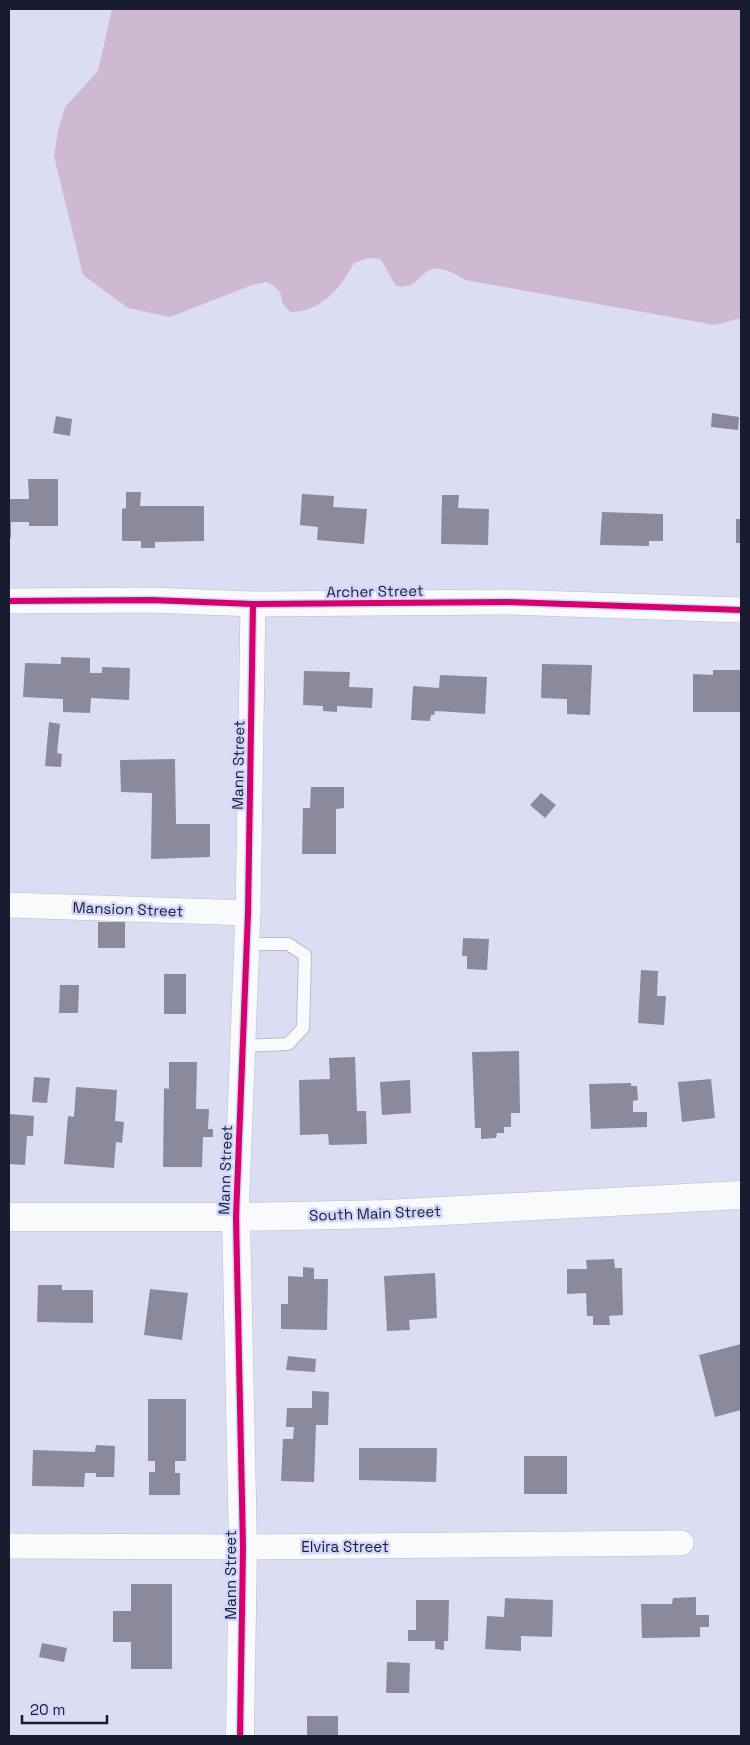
<svg xmlns="http://www.w3.org/2000/svg" width="750" height="1745" viewBox="0 0 750 1745" font-family="'Space Grotesk',sans-serif">
  <style>
    .green { fill: #cfb8d2 }
    .building { fill: #8b899b }
    .lines { fill: none; stroke-linecap: round; stroke-linejoin: round }
    .lane-casing { stroke: #b8bbcf; stroke-width: 14 }
    .street-casing { stroke: #b8bbcf; stroke-width: 26 }
    .secondary-casing { stroke: #b8bbcf; stroke-width: 29 }
    .primary-casing { stroke: #b8bbcf; stroke-width: 29 }
    .lane { stroke: #fafafd; stroke-width: 12 }
    .street { stroke: #fafafd; stroke-width: 25 }
    .secondary { stroke: #fafafd; stroke-width: 28 }
    .primary { stroke: #fafafd; stroke-width: 28 }
    .cycleway-casing { stroke: #d2d8fb; stroke-width: 9 }
    .cycleway { stroke: #d6006c; stroke-width: 6 }
    .labels { text-anchor: middle; dominant-baseline: central; stroke-width: 5; stroke-linejoin: round; paint-order: stroke }
    .street-label { font-size: 15px; fill: #191c31; stroke: #d2d8fb }
  </style>
  <rect width="100%" height="100%" fill="#dbdef2"/>
  <!-- green -->
  <path class="green" d="M112,9H741V318L715,325L465,280C458,276 449,270 440,269C421,265 420,291 396,286C390,277 387,268 380,259L368,258L354,263C340,289 321,312 290,312L283,304L280,292L273,285L266,282L252,285L170,317L128,308L83,275L54,156L58,131L65,107L98,71Z"/>
  <!-- building -->
  <g class="building">
    <path d="M712,413L739,417L738,430L711,427Z"/>
    <path d="M56,416L72,419L70,436L53,433Z"/>
    <path d="M28,479H58V526H29V522H11V538H9V499H29Z"/>
    <path d="M126,492H141L140,506H204V541L155,542V548H141V541H122V509L126,508Z"/>
    <path d="M302,494L334,496L333,507L367,509L364,544L317,540L318,527L300,525Z"/>
    <path d="M442,495H459L458,508L489,509L488,545L441,544Z"/>
    <path d="M602,512L663,514V541H649V546L600,545Z"/>
    <rect x="736" y="519" width="5" height="24"/>
    <path d="M61,657L90,658V673H102V667L130,668L129,700L91,698L90,713L63,712V699L23,697L25,663L61,664Z"/>
    <path d="M542,664L592,665L590,715L567,714V699L541,698Z"/>
    <path d="M713,670H741V712H693V674L713,675Z"/>
    <path d="M304,671L350,672L349,687L373,688L372,708L337,706V712L323,711V706L303,705Z"/>
    <path d="M440,675L487,677L485,714L435,711L434,715H431L430,721L411,720L413,686L439,688Z"/>
    <path d="M49,722L60,724L57,753L62,754L61,767L45,766Z"/>
    <path d="M175,759L176,824H210V857L151,859L152,793L121,792L120,760Z"/>
    <path d="M311,787H344V808L336,809V854H302L303,808H310Z"/>
    <path d="M541,793L556,805L545,818L530,805Z"/>
    <rect x="98" y="922" width="27" height="26"/>
    <path d="M463,938L489,939L487,970L467,969V956H462Z"/>
    <path d="M641,970L658,971L657,996H666L664,1025L638,1023Z"/>
    <rect x="164" y="974" width="22" height="40"/>
    <path d="M60,985H79L78,1013H59Z"/>
    <path d="M519,1051L520,1113H511V1127H504V1133H497L496,1138L481,1139V1128H475L472,1052Z"/>
    <path d="M355,1057L357,1111H366L367,1144L329,1145L328,1134L300,1135L299,1080L330,1079L329,1058Z"/>
    <path d="M169,1062H197L196,1109H209L208,1129H213V1137H203L202,1167H163L164,1088L169,1089Z"/>
    <path d="M34,1077L50,1078L47,1103L32,1102Z"/>
    <path d="M711,1079L715,1118L682,1122L678,1082Z"/>
    <path d="M410,1080L411,1113L382,1115L380,1082Z"/>
    <path d="M631,1083V1086H637L638,1100L633,1101V1112H647V1127L591,1129L589,1084Z"/>
    <path d="M76,1087L117,1090L115,1121L124,1122L122,1143L116,1142L114,1168L64,1164L68,1116L74,1117Z"/>
    <path d="M9,1114L34,1116L33,1136H27L25,1165L9,1164Z"/>
    <path d="M614,1259L615,1268H622L623,1315L609,1316L610,1325H593V1316H587L586,1293L567,1294V1269H587L586,1260Z"/>
    <path d="M303,1267L314,1268V1279H328L327,1330L281,1329V1304H288V1276L303,1277Z"/>
    <path d="M435,1273L437,1318L409,1320L410,1330L387,1331L384,1276Z"/>
    <path d="M38,1285H62V1290H93V1323L37,1322Z"/>
    <path d="M150,1289L188,1293L182,1340L144,1335Z"/>
    <path d="M741,1344V1410L715,1417L699,1355Z"/>
    <path d="M288,1356L316,1359L315,1372L286,1370Z"/>
    <path d="M312,1391L329,1392L328,1425H316L314,1482L281,1481L283,1439H293L294,1427H286L287,1408H312Z"/>
    <path d="M148,1399H186V1461H175V1473H180V1495H149V1472H155V1461H148Z"/>
    <path d="M96,1445L115,1446L114,1477H96V1473H85L84,1487L32,1486L33,1450L95,1452Z"/>
    <path d="M359,1448H437L436,1482L359,1480Z"/>
    <rect x="524" y="1456" width="43" height="38"/>
    <path d="M131,1584H172V1669H131V1642H113V1611H131Z"/>
    <path d="M696,1597V1615H709V1627H700V1637L642,1638L641,1604H672L673,1598Z"/>
    <path d="M505,1598L553,1600L552,1637L521,1636V1651L485,1649L487,1616L504,1617Z"/>
    <path d="M416,1600H449L448,1641H444V1650L435,1649V1641H408V1630H416Z"/>
    <path d="M42,1643L67,1648L64,1662L39,1657Z"/>
    <path d="M387,1662L410,1663L409,1693H386Z"/>
    <rect x="307" y="1716" width="31" height="20"/>
  </g>
  <g class="lines">
    <!-- lane casing -->
    <g class="lane-casing">
      <path id="lane" d="M243,1046L288,1044L303,1028L305,955L288,944H247"/>
    </g>
    <!-- street casing -->
    <g class="street-casing">
      <g id="street">
        <path d="M9,601L151,600L253,604L508,602L741,610"/>
        <path d="M9,905L248,913"/>
        <path d="M236,1217L248,913L253,604"/>
        <path d="M9,1546L243,1547L681,1543"/>
      </g>
    </g>
    <!-- secondary casing -->
    <g class="secondary-casing">
      <path id="secondary" d="M236,1217L243,1547L240,1736"/>
    </g>
    <!-- primary casing -->
    <g class="primary-casing">
      <path id="primary" d="M9,1217H236L386,1214L741,1195"/>
    </g>
    <!-- lane -->
    <use href="#lane" class="lane"/>
    <!-- street -->
    <use href="#street" class="street"/>
    <!-- secondary -->
    <use href="#secondary" class="secondary"/>
    <!-- primary -->
    <use href="#primary" class="primary"/>
    <!-- cycleway casing -->
    <g class="cycleway-casing">
      <g id="cycleway">
        <path d="M9,601L151,600L253,604L508,602L741,610"/>
        <path d="M240,1736L243,1547L236,1217L248,913L253,604"/>
      </g>
    </g>
    <!-- cycleway -->
    <use href="#cycleway" class="cycleway"/>
  </g>
  <g class="labels">
    <!-- street labels -->
    <g class="street-label">
      <text transform="translate(375 591) rotate(-1)">Archer Street</text>
      <text transform="translate(238 765) rotate(-89)">Mann Street</text>
      <text transform="translate(128 909) rotate(2)">Mansion Street</text>
      <text transform="translate(225 1170) rotate(-88)">Mann Street</text>
      <text transform="translate(375 1213) rotate(-2)">South Main Street</text>
      <text x="345" y="1546">Elvira Street</text>
      <text transform="translate(230 1575) rotate(-90)">Mann Street</text>
    </g>
  </g>
  <!-- border -->
  <rect width="750" height="1745" fill="none" stroke="#191c31" stroke-width="20"/>
  <!-- scale -->
  <path d="M22 1715v8h85v-8" fill="none" stroke="#191c31" stroke-width="2.5"/>
  <text x="30" y="1715" font-size="15" fill="#191c31" stroke="#d2d8fb" stroke-width="4" paint-order="stroke">20 m</text>
</svg>
